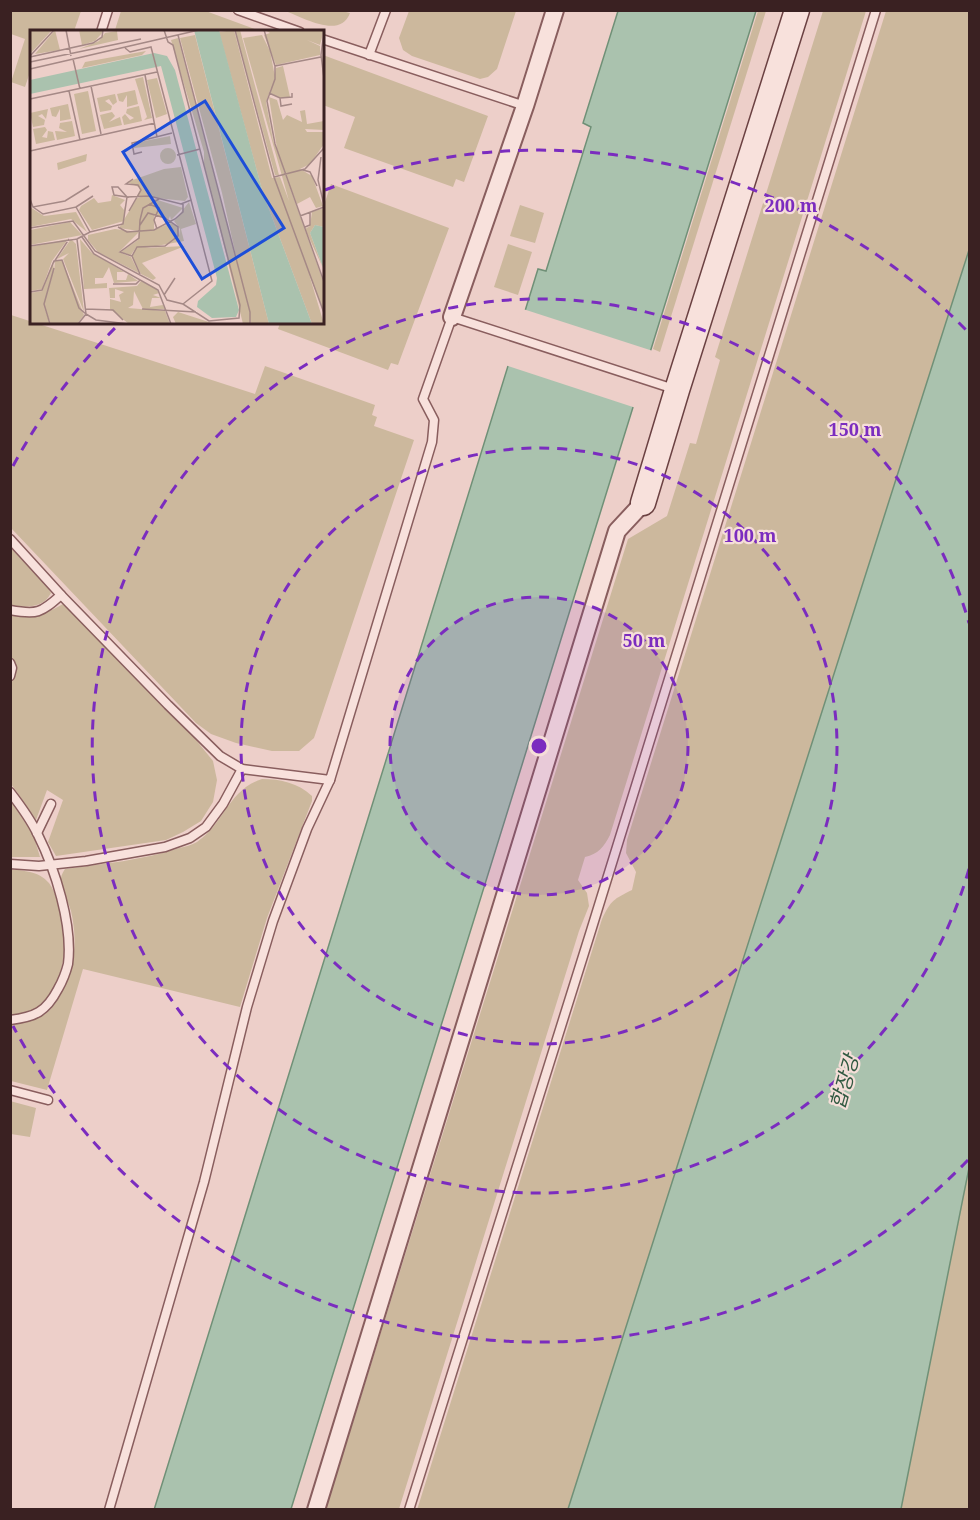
<svg xmlns="http://www.w3.org/2000/svg" width="980" height="1520" viewBox="0 0 980 1520" font-family="'Noto Serif','Noto Sans KR',serif">
  <style>
    .green { fill: #ccb89d }
    .water { fill: #aac2ae; stroke: #709077; stroke-width: 1.5 }
    .pier { fill: #edcfc9 }
    .lines { fill: none; stroke-linecap: round; stroke-linejoin: round }
    .lane-casing { stroke: #895e5e; stroke-width: 11 }
    .street-casing { stroke: #895e5e; stroke-width: 20 }
    .secondary-casing { stroke: #6b4142; stroke-width: 27 }
    .lane { stroke: #f8e1dc; stroke-width: 8 }
    .street { stroke: #f8e1dc; stroke-width: 16 }
    .secondary { stroke: #f8e1dc; stroke-width: 24 }
    .ring { fill: none; stroke: #7b2cbf; stroke-width: 3; stroke-dasharray: 10 8 }
    .labels { text-anchor: middle; dominant-baseline: central; stroke-width: 4.5; stroke-linejoin: round; paint-order: stroke }
    .water-label { font-size: 20px; font-style: italic; fill: #315941; stroke: #f5ded8 }
    .inset-road { fill: none; stroke: #a58986; stroke-width: 1.5 }
    .view { fill: #1d4ed8; fill-opacity: 0.15; stroke: #1d4ed8; stroke-width: 3 }
    .inset-edge { fill: none; stroke: #3a2122; stroke-width: 3 }
    .centre { fill: #7b2cbf; stroke: #f5ded8; stroke-width: 3 }
    .ring-label { font-size: 18px; text-anchor: middle; font-weight: bold; fill: #7b2cbf; stroke: #f5ded8; stroke-width: 4.5; stroke-linejoin: round; paint-order: stroke }
  </style>
  <rect width="100%" height="100%" fill="#edcfc9"/>
  <!-- green -->
  <g class="green">
    <path d="M203,10L260,31L116,32L115,30L121,11Z"/>
    <path d="M10,11H81L74,31L32,32L31,69L25,87L11,82L25,39L11,34Z"/>
    <path d="M285,11H342L350,13C340,40 303,17 285,11Z"/>
    <path d="M409,11V10L516,11L497,69L488,77L480,79L412,56L403,50L399,38Z"/>
    <path d="M758,11H766L660,352L653,349Z"/>
    <path d="M823,11H866L610,835C604,847 598,854 585,857L578,880L587,893L589,906L579,931L399,1509H326L628,539L667,516L690,443L696,444L720,360L715,357Z"/>
    <path d="M886,11H969V250L568,1509L417,1510L602,919C611,900 614,899 632,890L636,872L626,853L627,840Z"/>
    <path d="M323,55L488,116L464,182L456,179L453,187L344,148L355,117L323,105Z"/>
    <path d="M331,184L449,228L398,365L391,363L388,370L278,329L280,323L322,322L323,208Z"/>
    <path d="M520,205L544,213L535,243L510,236Z"/>
    <path d="M508,244L532,252L518,295L494,287Z"/>
    <path d="M11,315L255,394L265,366L375,405L372,415L377,417L374,426L414,440L314,738L299,751H272L236,743L211,734L196,723L11,528Z"/>
    <path d="M10,547L48,588L51,593C43,609 26,607 11,606Z"/>
    <path d="M63,604L188,730L213,761L217,780L213,802L201,821L183,832L166,840L56,856L48,842L63,800L47,790L36,820L17,792L11,784L10,682L13,679L16,668L11,656L10,614C36,618 41,616 63,604Z"/>
    <path d="M262,779C281,779 298,783 312,796V801L267,918L240,1007L83,969L47,1090L11,1081V1024C21,1023 32,1021 42,1016C50,1012 55,1004 60,996C75,970 78,941 71,911C67,896 54,884 65,869C103,864 143,860 179,848C185,847 192,845 197,842C224,824 228,790 262,779Z"/>
    <path d="M11,800L34,837L40,857H11Z"/>
    <path d="M10,869C24,871 39,871 49,883C56,892 59,907 61,918C62,927 65,937 65,946C64,970 51,1007 24,1014C20,1015 15,1014 11,1014Z"/>
    <path d="M10,1101L36,1108L30,1137L11,1134Z"/>
    <path d="M969,1168V1509H901Z"/>
  </g>
  <!-- water -->
  <g class="water">
    <path d="M618,11H756L291,1509L154,1510L538,269L546,271L591,127L583,123Z"/>
    <path d="M969,250V1168L901,1509H568Z"/>
  </g>
  <!-- pier -->
  <path class="pier" d="M523,309L653,351L636,408L505,365Z"/>
  <g class="lines">
    <!-- lane casing -->
    <g class="lane-casing">
      <g id="lane">
        <path d="M238,10L300,32"/>
        <path d="M101,32L108,10"/>
        <path d="M322,39L525,106"/>
        <path d="M369,55L386,10"/>
        <path d="M10,539L61,595L168,705L220,756L242,769L330,780L432,442L434,420L423,399L452,317L674,389"/>
        <path d="M10,610C37,615 41,613 61,595"/>
        <path d="M10,663L12,668L10,676"/>
        <path d="M10,792C20,805 31,820 38,835C55,869 73,925 68,964C66,972 62,982 58,989C46,1012 35,1017 10,1020"/>
        <path d="M37,833L51,804"/>
        <path d="M10,864L39,866L86,861L165,847L190,838L206,827L223,804L242,769"/>
        <path d="M10,1090L48,1100"/>
        <path d="M109,1510L204,1182L247,1007L273,921L307,829L330,780"/>
        <path d="M409,1510L590,934L876,10"/>
      </g>
    </g>
    <!-- street casing -->
    <g class="street-casing">
      <g id="street">
        <path d="M452,317L525,106L555,10"/>
        <path d="M316,1510L617,531L643,503"/>
      </g>
    </g>
    <!-- secondary casing -->
    <g class="secondary-casing">
      <path id="secondary" d="M643,503L677,390L797,10"/>
    </g>
    <!-- lane -->
    <use href="#lane" class="lane"/>
    <!-- street -->
    <use href="#street" class="street"/>
    <!-- secondary -->
    <use href="#secondary" class="secondary"/>
  </g>
  <!-- distance rings -->
  <circle cx="539" cy="746" r="149" fill="#7b2cbf" fill-opacity=".12"/>
  <g class="ring">
    <circle cx="539" cy="746" r="149"/>
    <circle cx="539" cy="746" r="298"/>
    <path d="M969 869A447 447 0 1 1 969 623"/>
    <path d="M968 1160A596 596 0 0 1 13 1026M13 466A596 596 0 0 1 118 325M325 190A596 596 0 0 1 968 332"/>
  </g>
  <g class="labels">
    <!-- water labels -->
    <g class="water-label">
      <text transform="translate(844 1082) rotate(-74)">합장강</text>
    </g>
  </g>
  <!-- overview -->
  <g transform="translate(30 30)">
    <rect width="294" height="294" fill="#edcfc9"/>
    <path d="M0,0H22L0,24ZM25,0L30,20L5,24ZM49,0H72V3L65,11L52,15ZM204,0L242,148L250,147L259,171L213,8L232,5L240,21L245,47L236,72L243,110L294,254V282L279,244L294,294H282L233,163L189,2ZM205,0H210L249,145H245ZM235,0H294L290,15L277,10L290,16V25L246,35L234,5L240,3ZM87,1L88,10L49,19L69,11L75,3ZM165,5L239,294H221L192,163L150,8ZM148,8L220,282V294H213L174,134V122L141,10ZM116,21L112,25L52,38L55,32ZM253,36L260,67L251,68L240,63L246,38ZM113,47L122,88L114,90L117,87L105,49ZM127,48L137,84L126,88L117,50ZM105,60L108,74L97,77V65L93,72L89,71L87,64ZM58,61L66,101L52,104L44,64ZM85,64L87,72L83,75L79,69L75,71L82,76L81,80L70,82L67,68ZM239,67L247,70L253,90L257,85L272,92L270,81L275,80L277,94L294,91V100L275,99L277,102H294V114L280,134L270,139L282,146L293,176L286,178L280,167L267,174L248,125ZM38,74L41,89L30,91V79L26,87L22,86L20,78ZM109,76L112,91L94,95L92,87L95,84L100,90L104,88L96,83L97,79ZM18,79L16,89L12,84L8,86L15,90L14,95L3,97L0,83ZM82,82L85,86L79,92L90,87L92,95L74,99L70,85ZM42,91L45,106L27,110L25,101L37,102L29,98L30,93ZM15,97L17,100L12,107L17,108L18,101L23,102L25,110L6,114L3,99ZM140,106L141,114L104,118V113ZM130 126a8 8 0 1 1 16 0a8 8 0 1 1-16 0ZM57,124L56,131L28,140L27,133ZM151,137L158,167L155,171L107,166L111,158L97,152L134,139ZM82,165L95,170L90,175L94,180L96,172L94,191L62,200L49,180L51,176L64,168L68,173L81,171ZM115,166L153,178L141,190L140,186L139,189L124,185V200L141,193L148,197L149,206L150,199L144,191L159,172L166,194L151,199L154,211L115,218L155,216L112,233L126,248L123,250L111,244L102,226L107,216L101,225L91,222L108,210L109,201L89,198L107,168ZM0,177L14,186L46,182L57,202L41,189L0,197ZM294,178V197L285,195L280,203L293,238L275,199L280,196L282,182ZM40,192L52,205L0,215V200ZM85,199L109,202L89,222L101,227L109,243L68,222L58,210V205ZM38,209L22,231L12,259L0,261V217ZM41,209L46,214L54,282L33,229L39,223L27,229ZM50,209L61,222L94,242H87V250H96L98,244L108,251L84,253L79,237L73,248H65V254L77,253V258L54,259ZM32,230L54,285L47,294H21L13,274L20,294H0V263L12,261L23,232L24,242L25,231ZM111,251L126,258L129,263L123,265L131,268H122L120,277L133,275L135,279H113L104,261L103,275L98,278L135,281L140,294H99L80,279V269L91,272L89,265L94,262L85,259V268H80L79,258L107,256ZM148,282L182,293L202,294H146L143,287Z" fill="#ccb89d"/>
    <path d="M164,0H189L233,163L282,294H239ZM124,23L137,26L145,40L209,280L206,287L182,288L167,277L168,271L186,255L187,248L131,36L0,64V50ZM285,195L294,197V240L280,203Z" fill="#aac2ae"/>
    <path class="inset-road" d="M36,0L41,26M205,0L244,147L294,283M234,0L245,36V49L237,71L245,114L294,252M294,2L291,25L294,48M148,5L220,282V294M0,26L24,0M0,27L63,13L72,7L73,0M43,29L50,59M0,32L111,9M245,36L291,27M0,39L169,0M115,45L127,107M61,56L71,104M39,61L50,110M239,63L250,68L262,67V63M250,68L251,76L262,74M0,69L127,42M0,121L125,93M112,122L104,124L102,113L142,103M147,125L170,119M291,127L288,150L294,175M273,140L280,142L287,156M244,147L275,139L294,118M82,157H88L97,167L84,165ZM0,169L3,177L35,171L59,156M119,174L129,178L124,190L127,199M3,177L13,184L46,177L60,202M46,177L63,166M99,181L111,160L108,155L96,154L103,149M270,186L294,177M110,195L118,183L135,188L148,197V206L135,216L107,217L102,226L90,222L109,208L110,190L113,178L129,169M88,197L97,202L124,200L145,189L153,182V174M275,197L280,195V182M0,198L43,191L65,221L129,255L137,270L153,274L179,291L209,288L210,275L143,15L138,12L134,0M52,207L64,224L128,260L141,294M47,209L60,202L93,194L97,167L119,166L151,174L161,170L121,17L100,22L95,18M0,216L47,209L56,284L66,290L98,294M102,226L110,244M24,232L39,209M83,254H106L110,250M0,262L12,260L24,231L32,230L49,278L56,284L48,294M134,265L145,248M153,274L182,251L161,170M55,279L83,280L93,290M112,279L166,282M20,294L14,274L24,238"/>
    <path class="view" d="M175,71L254,198L172,249L93,122Z"/>
    <rect width="294" height="294" class="inset-edge"/>
  </g>
  <circle cx="539" cy="746" r="9" class="centre"/>
  <g class="ring-label">
    <text x="791" y="212">200 m</text>
    <text x="855" y="436">150 m</text>
    <text x="750" y="542">100 m</text>
    <text x="644" y="647">50 m</text>
  </g>
  <!-- border -->
  <rect width="980" height="1520" fill="none" stroke="#3a2122" stroke-width="24"/>
</svg>
